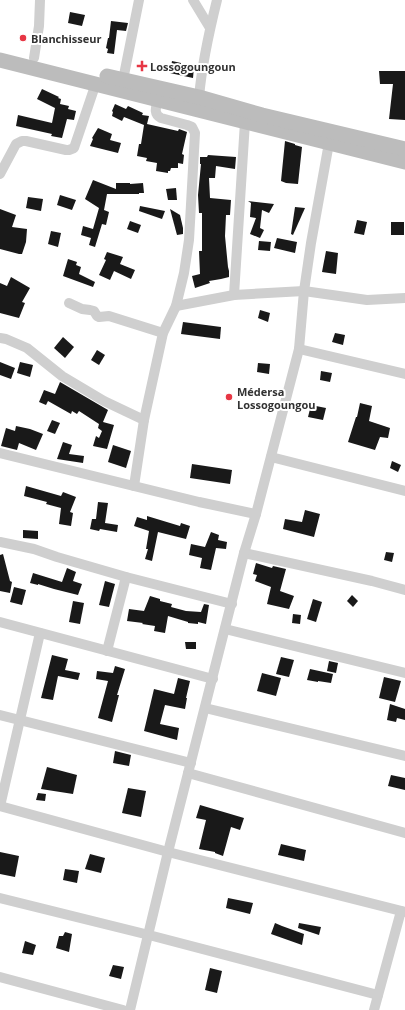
<svg xmlns="http://www.w3.org/2000/svg" width="405" height="1010" viewBox="0 0 405 1010" font-family="'Open Sans',sans-serif">
  <style>
    .building { fill: #191919 }
    .lines { fill: none; stroke-linecap: round; stroke-linejoin: round }
    .minor { stroke: #cfcfcf; stroke-width: 10 }
    .secondary { stroke: #bcbcbc; stroke-width: 15 }
    .poi-dot { fill: #e73644; stroke: #fff; stroke-width: 1.5 }
    .labels { text-anchor: middle; dominant-baseline: central; stroke-width: 4; stroke-linejoin: round; paint-order: stroke }
    .poi-label { font-size: 11px; font-weight: bold; fill: #323232; stroke: #fff; text-anchor: start }
  </style>
  <rect width="100%" height="100%" fill="#fff"/>
  <!-- building -->
  <g class="building">
    <path d="M70,12L85,15L82,26L68,23Z"/>
    <path d="M111,21L128,23L126,31L117,30L114,54L107,53L108,49L106,48L108,38H109Z"/>
    <path d="M172,61L181,63V65L194,67L193,78L170,73Z"/>
    <path d="M379,71H405V120L389,119L393,84H380Z"/>
    <path d="M42,89L59,97L58,98L61,99L60,104L69,106L68,109L76,111L74,120L67,119L62,138L51,136L52,134L16,126L18,115L52,123L55,108L37,99Z"/>
    <path d="M115,104L126,109L128,106L143,113L142,115L149,116L147,124L178,131L179,129L187,132L182,154L184,155L183,164L178,163V168H171L170,171H168V173L156,171L157,163L146,161L147,158L137,156L139,144H141L144,125L124,117L122,121L112,116L113,112L112,111Z"/>
    <path d="M98,128L112,134L110,140L121,143L118,153L90,146L93,139L92,138Z"/>
    <path d="M285,141L295,144V145L302,147L298,184L286,183L281,181Z"/>
    <path d="M208,155L236,157L235,169L216,166L215,178H209L210,198L231,200L230,215H226L225,236L228,267L229,271V277L221,279L209,281L210,283L195,288L192,276L200,274L199,251H202V213H199L198,195L201,164H200V157H207Z"/>
    <path d="M93,180L116,189V183H130V184L143,183L144,193H139V194H107L104,210L109,212L106,225L102,224L95,247L89,245L91,238L81,235L83,226L93,229L99,208L85,199Z"/>
    <path d="M176,188L177,200H168L166,189Z"/>
    <path d="M60,195L76,200L72,210L57,205Z"/>
    <path d="M28,197L43,199L41,211L26,208Z"/>
    <path d="M248,201L274,204L269,213L262,210L260,228L264,230L260,238L250,234L256,218L250,217L251,203Z"/>
    <path d="M140,206L165,211L162,219L139,211Z"/>
    <path d="M295,207L305,208L293,235L291,234Z"/>
    <path d="M0,209L16,215L12,227L27,229L26,242L22,254H19L0,249Z"/>
    <path d="M170,209L180,215L183,228V234L177,235Z"/>
    <path d="M357,220L367,222L364,235L354,233Z"/>
    <path d="M130,221L141,225L138,233L127,229Z"/>
    <rect x="391" y="222" width="13" height="13"/>
    <path d="M51,231L61,233L58,247L48,244Z"/>
    <path d="M277,238L297,242L295,253L274,248Z"/>
    <path d="M259,241L271,242L270,251L258,250Z"/>
    <path d="M326,251L338,253L336,274L322,272Z"/>
    <path d="M107,252L123,257L120,264L135,270L131,279L114,271L110,280L99,275L106,260L104,259Z"/>
    <path d="M68,259L77,262L76,265L81,267L79,274L95,282L93,287L63,276Z"/>
    <path d="M11,277L30,288L22,302L25,303L19,318L0,313V283L7,286Z"/>
    <path d="M260,310L270,313L268,322L258,318Z"/>
    <path d="M183,322L221,327L220,339L181,334Z"/>
    <path d="M335,333L345,335L343,345L332,342Z"/>
    <path d="M63,337L74,347L65,358L54,348Z"/>
    <path d="M97,350L105,355L99,365L91,360Z"/>
    <path d="M0,362L15,368L11,379L0,375Z"/>
    <path d="M20,362L33,365L30,377L17,373Z"/>
    <path d="M258,363L270,364L269,374L257,372Z"/>
    <path d="M321,371L332,373L330,382L320,380Z"/>
    <path d="M60,382L108,410L103,422L114,425L107,449L93,446L96,436L99,438L102,431L98,428L99,424L79,411L77,414L72,411L71,414L48,401L46,405L39,402L44,390L55,394Z"/>
    <path d="M360,403L372,406L369,421L390,428L388,438L380,437L375,450L348,442L356,417H357Z"/>
    <path d="M311,405L326,408L323,420L308,417Z"/>
    <path d="M52,420L60,423L55,434L47,431Z"/>
    <path d="M16,426L30,429L43,434L36,450L19,443L17,450L1,446L6,428L15,431Z"/>
    <path d="M63,442L72,445L69,454L84,456L83,463L57,459Z"/>
    <path d="M113,445L131,451L126,468L108,462Z"/>
    <path d="M392,461L401,465L398,472L390,468Z"/>
    <path d="M192,464L232,470L230,484L190,478Z"/>
    <path d="M26,486L61,496L63,492L76,497L70,512L73,513L71,526L59,524L61,508L46,504L47,502L24,496Z"/>
    <path d="M98,502L108,503L105,523L118,525L117,532L100,529L99,531L90,529L92,519H96Z"/>
    <path d="M305,510L320,514L314,537L283,529L285,519L302,522Z"/>
    <path d="M147,516L180,526L181,523L190,526L186,539L158,532L152,561L145,559L148,549H146L149,531L134,526L137,517L147,520Z"/>
    <path d="M23,530L38,531V539L23,538Z"/>
    <path d="M211,532L219,535L218,540L227,542L226,549L216,548L211,570L200,568L202,558L189,555L191,544L205,547Z"/>
    <path d="M386,552L394,553L392,562L384,560Z"/>
    <path d="M3,554L10,581L12,582L10,593L0,591V555Z"/>
    <path d="M256,563L272,568L273,566L286,569L280,591L294,596L289,609L267,604L271,587L255,581L257,575L253,574Z"/>
    <path d="M67,568L76,572L73,581L82,584L78,595L54,589L38,584V585L30,583L33,573L62,582Z"/>
    <path d="M105,581L115,584L109,607L99,605Z"/>
    <path d="M14,587L26,590L22,605L10,602Z"/>
    <path d="M352,595L358,601L353,607L347,601Z"/>
    <path d="M150,596L160,599V601L172,604L171,607L186,611L201,612L204,604L209,605L206,624L198,622V624L188,623V622L168,616L165,633L154,631L155,626L142,624L143,623L127,621L129,609L144,611Z"/>
    <path d="M313,599L322,602L316,622L307,619Z"/>
    <path d="M73,601L84,603L80,624L69,622Z"/>
    <path d="M293,614L301,615L300,624L292,623Z"/>
    <path d="M185,642H196V649H186Z"/>
    <path d="M52,655L68,659L65,670L80,673L78,680L58,676L53,700L41,698Z"/>
    <path d="M281,657L294,660L289,677L276,674Z"/>
    <path d="M329,661L338,663L336,673L327,671Z"/>
    <path d="M115,666L125,669L117,695H119L112,722L98,718L108,681L96,679L97,671L113,673Z"/>
    <path d="M310,669L333,674L331,683L318,681V682L307,680Z"/>
    <path d="M262,673L281,678L276,696L257,691Z"/>
    <path d="M384,677L401,681L395,702L379,698Z"/>
    <path d="M178,678L190,681L186,698H187L185,709L165,705L160,724L179,728L177,740L144,731L154,689L174,694Z"/>
    <path d="M390,704L405,709V720L397,718L396,722L387,720Z"/>
    <path d="M115,751L131,755L129,766L113,763Z"/>
    <path d="M47,767L77,775L73,794L41,789Z"/>
    <path d="M391,775L405,778V790L388,786Z"/>
    <path d="M128,788L146,791L141,817L122,813Z"/>
    <path d="M38,793L46,794L45,801L36,800Z"/>
    <path d="M200,805L244,818L240,830L231,827L223,856L215,853V852L199,849L206,820L196,818Z"/>
    <path d="M281,844L306,850L304,861L278,855Z"/>
    <path d="M0,852L19,856L15,877L0,874Z"/>
    <path d="M90,854L105,858L101,873L85,869Z"/>
    <path d="M65,869L79,871L77,883L63,880Z"/>
    <path d="M228,898L253,903L250,914L226,908Z"/>
    <path d="M275,923L282,926L304,934L302,945L271,934Z"/>
    <path d="M299,923L321,927L319,935L298,928Z"/>
    <path d="M65,932L72,934L69,952L56,948L59,936H63Z"/>
    <path d="M25,941L36,945L33,955L22,953Z"/>
    <path d="M113,965L124,967L121,979L109,976Z"/>
    <path d="M210,968L222,971L217,993L205,990Z"/>
  </g>
  <g class="lines">
    <!-- minor -->
    <g class="minor">
      <path d="M193,0L210,28"/>
      <path d="M34,58L39,26L40,0"/>
      <path d="M120,85L123,80L139,0"/>
      <path d="M199,97C202,64 209,32 217,0"/>
      <path d="M0,174L16,144L22,141H26L66,150H69L74,148L96,83"/>
      <path d="M234,295L245,122L249,117"/>
      <path d="M69,303L82,309L90,310L94,311L97,316L99,317L109,316L163,333"/>
      <path d="M176,306L234,295L304,291L367,300L405,298"/>
      <path d="M0,338L6,339L27,348L62,376L104,401L144,420"/>
      <path d="M299,349L405,374"/>
      <path d="M0,453L199,502L256,514"/>
      <path d="M271,457L405,491"/>
      <path d="M134,486L144,420L163,333L176,306L184,273L189,240L195,133L192,127L187,125L161,118C153,114 156,107 158,99"/>
      <path d="M0,542L34,549L57,557L126,577L232,604"/>
      <path d="M244,553L372,581L405,590"/>
      <path d="M0,622L213,679"/>
      <path d="M225,629L405,673"/>
      <path d="M107,651L126,577"/>
      <path d="M205,708L405,756"/>
      <path d="M0,715L191,763"/>
      <path d="M188,773L405,833"/>
      <path d="M0,806L168,852L405,912"/>
      <path d="M0,806L40,633"/>
      <path d="M0,898L149,935L378,995"/>
      <path d="M0,977L123,1010"/>
      <path d="M130,1010L168,852L244,553L256,514L299,349L304,291L311,243L329,143L331,137"/>
      <path d="M374,1010L401,911"/>
    </g>
    <!-- secondary -->
    <g class="secondary">
      <path d="M0,60L405,162"/>
      <path d="M107,76L199,97L262,115L405,149"/>
    </g>
  </g>
  <!-- markers -->
  <g class="poi-dot">
    <circle cx="23" cy="38" r="4"/>
    <path d="M140 60h4v4h4v4h-4v4h-4v-4h-4v-4h4z"/>
    <circle cx="229" cy="397" r="4"/>
  </g>
  <g class="labels">
    <!-- poi labels -->
    <g class="poi-label">
      <text x="31" y="38">Blanchisseur</text>
      <text x="150" y="66">Lossogoungoun</text>
      <text x="237" y="391">Médersa<tspan x="237" dy="13">Lossogoungou</tspan></text>
    </g>
  </g>
</svg>
